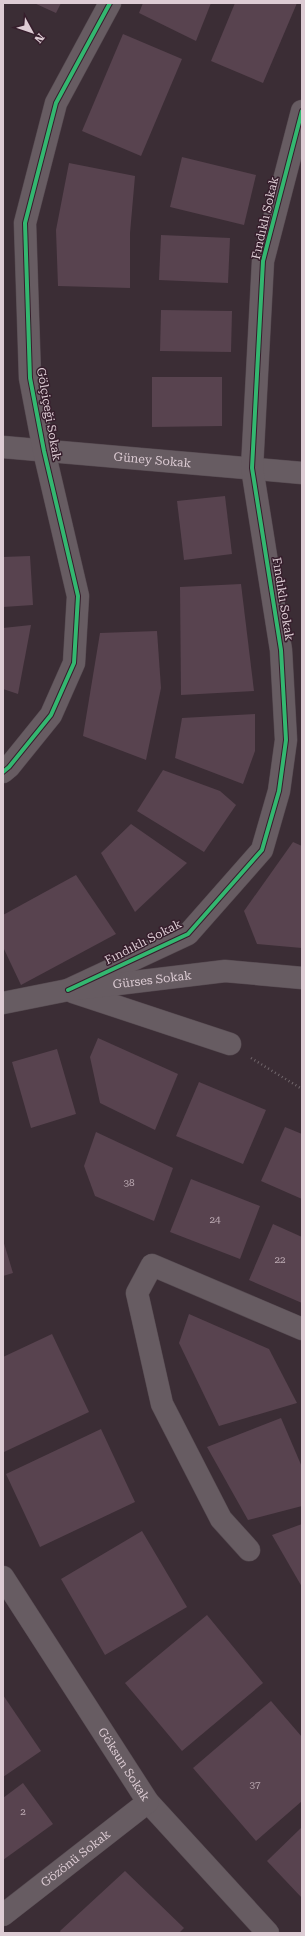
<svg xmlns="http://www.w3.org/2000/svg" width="305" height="1936" viewBox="0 0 305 1936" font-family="'Roboto Serif',serif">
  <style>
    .building { fill: #58434f }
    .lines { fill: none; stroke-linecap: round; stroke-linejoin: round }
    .minor-casing { stroke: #564a51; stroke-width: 23 }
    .path { stroke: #71676c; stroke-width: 2.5; stroke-dasharray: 1 3; stroke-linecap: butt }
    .minor { stroke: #675c62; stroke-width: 22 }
    .cycleway-casing { stroke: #361e2c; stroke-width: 6 }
    .cycleway { stroke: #33b770; stroke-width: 4 }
    .labels { text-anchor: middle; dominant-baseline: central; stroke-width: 3; stroke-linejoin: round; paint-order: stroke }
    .number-label { font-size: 10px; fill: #bcaab3 }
    .street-label { font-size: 12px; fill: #ddccd4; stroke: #361e2c }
  </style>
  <rect width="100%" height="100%" fill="#3b2d35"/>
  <!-- building -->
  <g class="building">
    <path d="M34,3H61L56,13Z"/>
    <path d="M143,3H211L196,41L139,13Z"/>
    <path d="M235,3H297L263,83L211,61Z"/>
    <path d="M123,34L182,59L141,156L82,131Z"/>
    <path d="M182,157L256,175L244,225L170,207Z"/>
    <path d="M69,163L135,176L130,233V288L58,286L56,230Z"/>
    <path d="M161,235L230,238L228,283L159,280Z"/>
    <path d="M161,310L232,311L231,352L160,351Z"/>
    <path d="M152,377H222V426L152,427Z"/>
    <path d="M225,496L232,554L184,560L177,501Z"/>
    <path d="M30,556L33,605L3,607V557Z"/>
    <path d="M241,584L254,691L181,695L180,587Z"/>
    <path d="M31,625L18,694L3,689V628Z"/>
    <path d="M157,631L161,688L146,760L83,736L100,633Z"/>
    <path d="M255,714V751L243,784L175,758L182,718Z"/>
    <path d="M163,770L220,791L236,805L204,852L137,811Z"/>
    <path d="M131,824L187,863L135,912L101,853Z"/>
    <path d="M293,842L302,846V948L257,944L244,911Z"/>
    <path d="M76,875L116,934L21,985L3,947V915Z"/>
    <path d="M98,1038L178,1074L155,1130L100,1103L90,1057Z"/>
    <path d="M57,1049L76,1114L31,1128L12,1062Z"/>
    <path d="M199,1082L266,1110L243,1164L176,1136Z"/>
    <path d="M285,1127L302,1134V1199L261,1181Z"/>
    <path d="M96,1132L173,1168L154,1221L95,1196L84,1166Z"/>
    <path d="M191,1179L260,1206L240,1259L170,1232Z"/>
    <path d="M273,1224L302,1237V1303L249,1280Z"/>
    <path d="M3,1240L13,1273L3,1276Z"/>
    <path d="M189,1314L269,1349L297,1403L219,1426L179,1343Z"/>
    <path d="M52,1334L89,1412L4,1452L3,1449V1357Z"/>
    <path d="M281,1418L302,1467V1506L248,1520L207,1447Z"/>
    <path d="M101,1429L135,1502L40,1547L6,1474Z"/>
    <path d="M302,1524V1587L272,1535Z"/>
    <path d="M142,1531L187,1607L105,1655L61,1579Z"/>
    <path d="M207,1615L263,1683L182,1751L125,1683Z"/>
    <path d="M3,1695L41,1751L3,1777Z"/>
    <path d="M271,1701L302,1737V1801L256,1841L193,1768Z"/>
    <path d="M23,1783L53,1824L3,1860V1798Z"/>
    <path d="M302,1827V1898L267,1861Z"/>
    <path d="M125,1871L184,1928L179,1933H61L60,1931Z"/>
  </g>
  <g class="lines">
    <!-- minor casing -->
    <g class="minor-casing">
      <g id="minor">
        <path id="s1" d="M3,447L302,473"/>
        <path d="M3,772L9,767L51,715L74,663L78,596L44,451L30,378L25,223L56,103L110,3"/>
        <path d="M68,990L188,934L262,850L279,791L286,740L281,650L252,468L263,261L302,111"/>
        <path d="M73,992L230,1044"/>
        <path id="s2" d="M3,1003L68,990L225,971L302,978"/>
        <path d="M249,1550L221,1519L162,1404L137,1293L152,1265L302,1329"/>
        <path id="s3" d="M3,1577L148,1802L268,1933"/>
        <path id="s4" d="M3,1915L148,1802"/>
      </g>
    </g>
    <!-- path -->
    <path class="path" d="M251,1058L302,1089"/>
    <!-- minor -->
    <use href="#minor" class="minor"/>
    <!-- cycleway casing -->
    <g class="cycleway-casing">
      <g id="cycleway">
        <path d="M3,772L9,767L51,715L74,663L78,596L44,451L30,378L25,223L56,103L110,3"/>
        <path d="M68,990L188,934L262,850L279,791L286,740L281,650L252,468L263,261L302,111"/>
      </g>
    </g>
    <!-- cycleway -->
    <use href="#cycleway" class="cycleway"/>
  </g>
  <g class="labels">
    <!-- number labels -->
    <g class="number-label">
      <text x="129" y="1182">38</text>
      <text x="215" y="1219">24</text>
      <text x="280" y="1259">22</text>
      <text x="255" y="1784">37</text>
      <text x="23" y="1811">2</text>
    </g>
    <!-- street labels -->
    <g class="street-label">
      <text transform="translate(265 218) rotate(-77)">Fındıklı Sokak</text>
      <text transform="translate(49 414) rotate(80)">Gölçiçeği Sokak</text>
      <text stroke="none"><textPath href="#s1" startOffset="150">Güney Sokak</textPath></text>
      <text transform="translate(283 599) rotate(81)">Fındıklı Sokak</text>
      <text transform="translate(143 942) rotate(-27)">Fındıklı Sokak</text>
      <text stroke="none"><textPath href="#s2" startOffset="151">Gürses Sokak</textPath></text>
      <text stroke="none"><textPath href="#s3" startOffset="223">Göksun Sokak</textPath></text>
      <text stroke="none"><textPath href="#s4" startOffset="92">Gözönü Sokak</textPath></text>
    </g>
  </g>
  <!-- border -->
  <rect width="305" height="1936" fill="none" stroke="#ddccd4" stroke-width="8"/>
  <!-- north arrow -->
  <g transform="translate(32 32) rotate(130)" stroke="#361e2c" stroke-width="3" paint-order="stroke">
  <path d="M0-3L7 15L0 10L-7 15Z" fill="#ddccd4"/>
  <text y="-6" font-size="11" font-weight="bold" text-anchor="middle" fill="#ddccd4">N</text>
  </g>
</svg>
